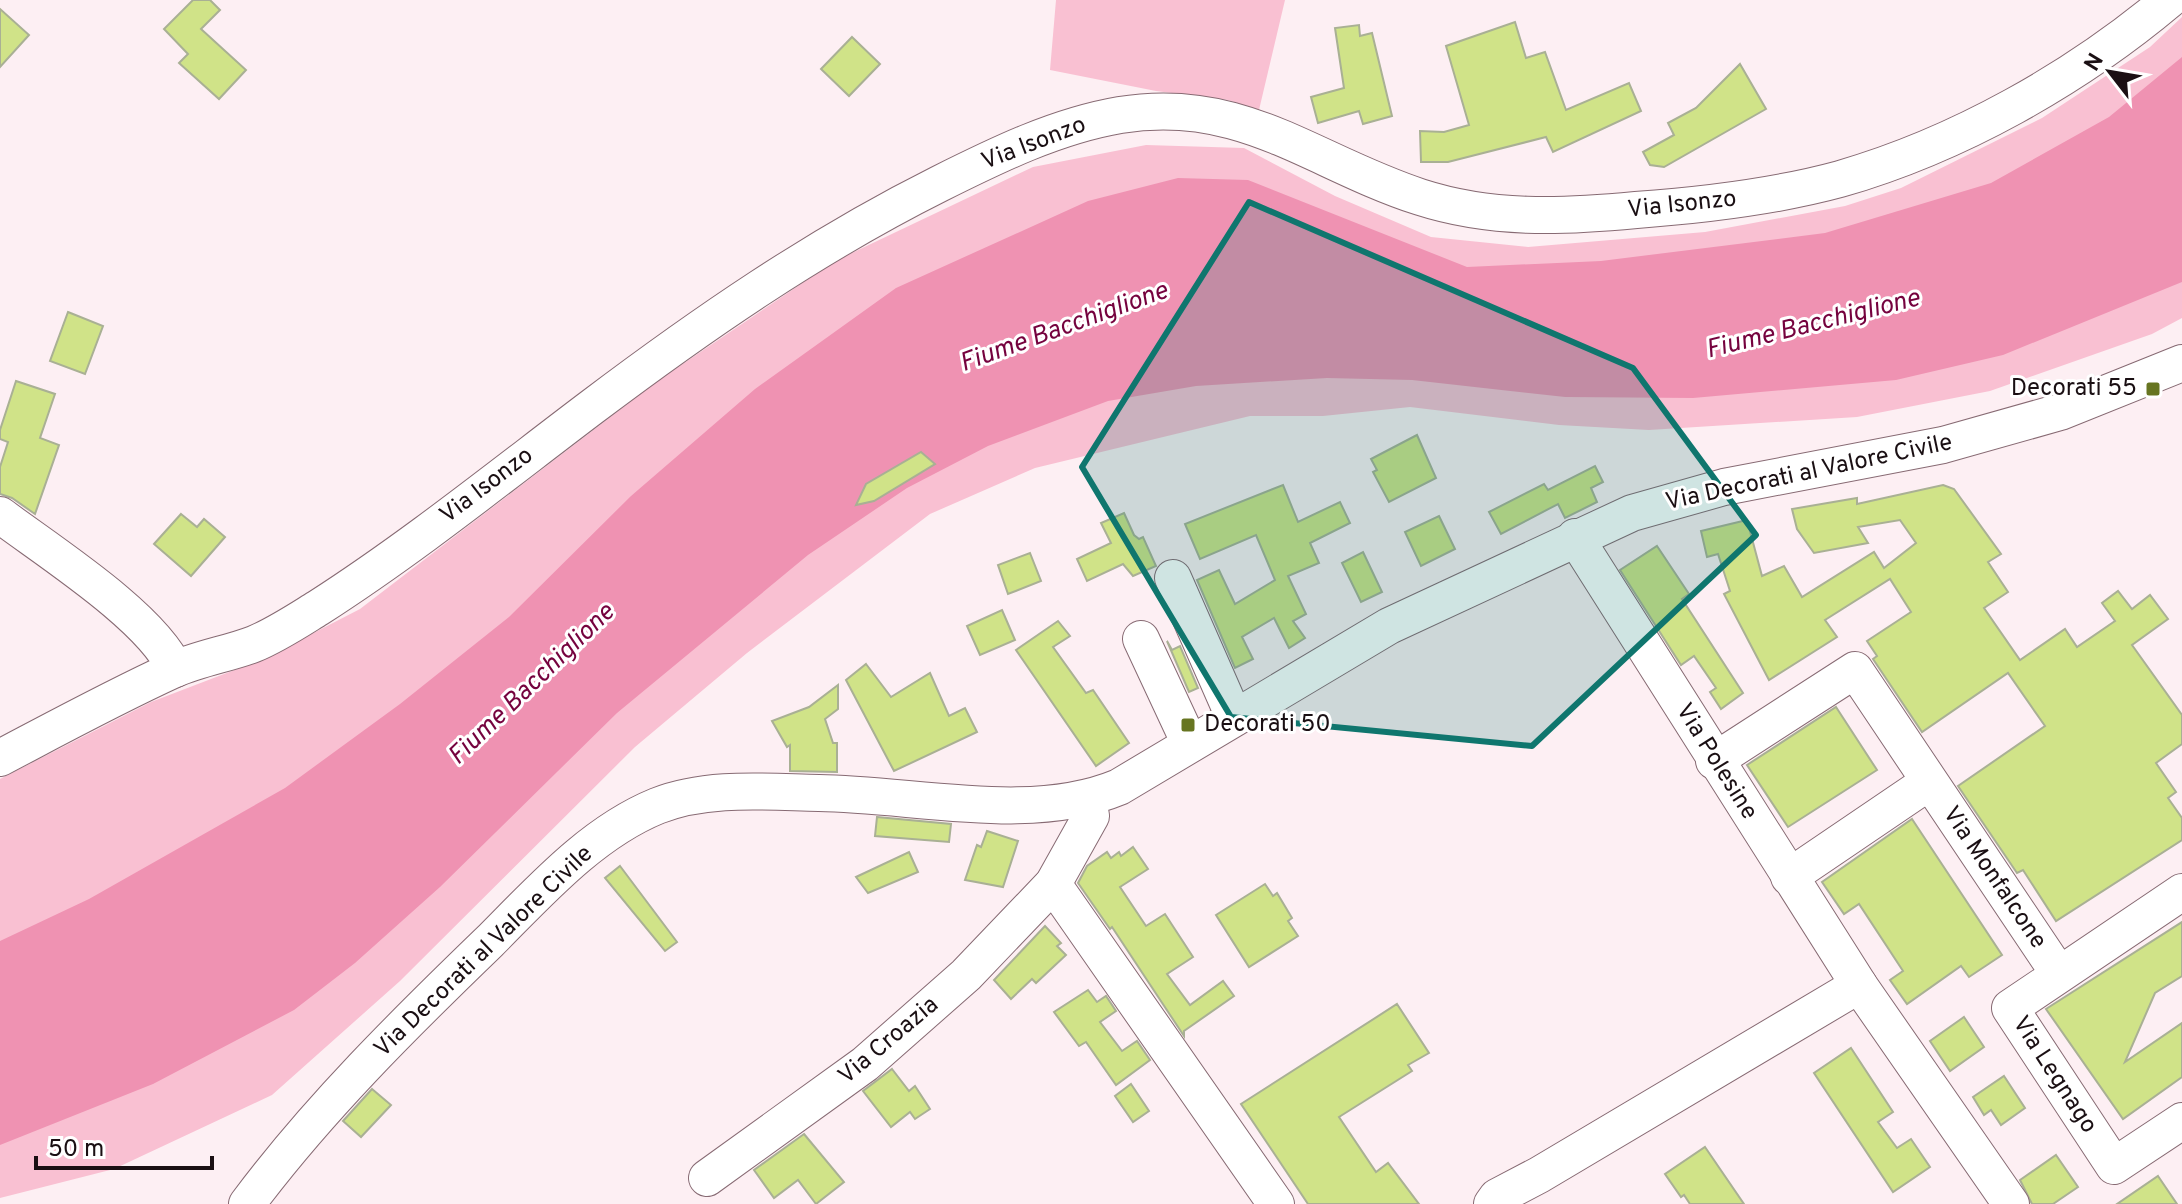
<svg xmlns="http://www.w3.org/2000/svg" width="2182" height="1204" viewBox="0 0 2182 1204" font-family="Overpass,sans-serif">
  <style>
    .green { fill: #f9c0d2 }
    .water { fill: #ef92b2 }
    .building { fill: #d0e388; stroke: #a9b094; stroke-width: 2 }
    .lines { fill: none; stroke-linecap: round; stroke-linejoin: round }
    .minor-casing { stroke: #876a73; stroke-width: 38 }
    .minor { stroke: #fff; stroke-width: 36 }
    .marked { fill: #0f766e; fill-opacity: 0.2; stroke: #0f766e; stroke-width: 6; stroke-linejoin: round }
    .poi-dot { fill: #677521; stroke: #fff; stroke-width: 3 }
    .labels { text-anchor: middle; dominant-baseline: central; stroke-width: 6; stroke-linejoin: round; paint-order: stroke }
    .street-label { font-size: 24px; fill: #1a0f13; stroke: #fff }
    .poi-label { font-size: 24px; fill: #1a0f13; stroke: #fff; text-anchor: end }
    .water-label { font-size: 26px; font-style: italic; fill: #75023e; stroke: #fff }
  </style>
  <rect width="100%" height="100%" fill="#fdeff3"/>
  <!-- green -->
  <g class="green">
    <path d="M1056,0H1285L1259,110L1228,100L1156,91L1050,70Z"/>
    <path d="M2182,17V318L2152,334L1990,391L1857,417L1649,430L1559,425L1410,407L1323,416H1250L1035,468L930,514L747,653L635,747L400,981L272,1095L114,1169L0,1198V779L151,702L263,659L360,609L656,382L835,261L1033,167L1146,145L1244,148L1335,196L1431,237L1528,247L1705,232L1845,206L1901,188L2042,118L2150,47Z"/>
  </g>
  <!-- water -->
  <path class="water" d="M2182,57V282L2003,355L1896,380L1693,398L1565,397L1412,380L1327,378L1196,386L1108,401L988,446L907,488L808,555L617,713L440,887L355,963L294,1010L153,1084L0,1145V941L89,899L285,788L400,704L509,617L631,496L755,389L896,288L1088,201L1178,178L1248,180L1467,267L1601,261L1825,233L1991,183L2109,117Z"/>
  <!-- building -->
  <g class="building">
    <path d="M193,0H210L220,10L201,29L246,70L219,99L179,63L188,54L164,29Z"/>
    <path d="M0,9L29,35L0,67Z"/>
    <path d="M1515,22L1526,58L1545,52L1566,110L1629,83L1641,111L1553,152L1546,137L1448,162H1421L1420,131L1444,132L1469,125L1446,46Z"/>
    <path d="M1359,25L1360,36L1372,33L1392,116L1363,124L1359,111L1318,123L1311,97L1344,88L1335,28Z"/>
    <path d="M852,37L880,64L849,96L821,69Z"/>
    <path d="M1740,64L1766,109L1664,167L1650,165L1643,152L1674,135L1668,123L1696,108Z"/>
    <path d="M68,312L103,326L85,374L50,361Z"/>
    <path d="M16,381L55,394L40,438L59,445L35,514L12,498L0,494V467L8,442L0,439V430Z"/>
    <path d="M1417,435L1436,478L1389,502L1373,472L1377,470L1371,459Z"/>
    <path d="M921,452L935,464L874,501L856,505L866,484Z"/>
    <path d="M1595,466L1603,482L1591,488L1597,502L1565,518L1558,504L1501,534L1489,512L1544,484L1548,490Z"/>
    <path d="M1283,485L1298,522L1340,502L1350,523L1310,543L1319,563L1288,576L1306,614L1293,621L1305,638L1289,648L1274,618L1242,637L1253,659L1235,668L1197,580L1219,570L1235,604L1275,580L1256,535L1200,559L1185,524Z"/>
    <path d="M1943,485L1954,489L2001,554L1988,562L2008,592L1984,608L2020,660L2065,629L2077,647L2115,621L2102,603L2118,591L2132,609L2150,595L2168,619L2132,645L2182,715V744L2156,763L2176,792L2168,798L2182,818V840L2056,921L2023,870L2017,873L1958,786L2045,726L2008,673L1922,732L1873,659L1877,656L1867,641L1911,612L1890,579L1825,620L1837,637L1769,680L1724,594L1730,591L1718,554L1707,557L1701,531L1747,520L1762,576L1784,566L1802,597L1874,552L1884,568L1916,543L1900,520L1858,527L1868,543L1814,553L1797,529L1792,509L1857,498V504Z"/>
    <path d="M1124,513L1134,535L1139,539L1143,537L1156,566L1133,576L1123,564L1087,581L1077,559L1111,543L1101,523Z"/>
    <path d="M181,514L197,527L204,519L225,537L191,576L154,544Z"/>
    <path d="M1439,516L1455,549L1421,566L1405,532Z"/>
    <path d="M1657,546L1689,594L1682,599L1743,693L1721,709L1710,692L1716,688L1694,656L1681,665L1620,570Z"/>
    <path d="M1363,552L1382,592L1361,602L1342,563Z"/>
    <path d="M1030,553L1041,581L1008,594L998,565Z"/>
    <path d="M1002,610L1015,640L980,655L967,626Z"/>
    <path d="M1058,621L1070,636L1053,647L1086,693L1093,690L1129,743L1096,766L1016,650Z"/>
    <path d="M1167,641L1172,650L1180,646L1198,688L1189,692Z"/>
    <path d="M866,664L891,697L930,673L949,716L965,708L977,732L894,771L846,680Z"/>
    <path d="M838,685V709L825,719L833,743H837V772L790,771V745L787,747L772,721L809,707Z"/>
    <path d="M1836,707L1877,770L1788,827L1747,765Z"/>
    <path d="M877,817L951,824L949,842L875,836Z"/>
    <path d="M1912,819L2002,955L1969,977L1961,966L1907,1004L1890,980L1903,971L1859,904L1844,914L1822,882Z"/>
    <path d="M987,831L1018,841L1003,887L965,880L977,845L981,847Z"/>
    <path d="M1133,847L1148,869L1120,887L1146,926L1165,914L1193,957L1167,974L1190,1005L1223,981L1234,996L1184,1031V1036L1112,927L1110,929L1078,883L1087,866L1107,852L1111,858L1119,852L1121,856Z"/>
    <path d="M909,852L918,872L868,893L856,877Z"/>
    <path d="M620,866L677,942L665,951L605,878Z"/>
    <path d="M1265,884L1273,896L1277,893L1292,918L1288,921L1298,936L1249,967L1216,915Z"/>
    <path d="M2182,922V976L2155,993L2125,1062L2182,1023V1077L2123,1119L2046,1009Z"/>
    <path d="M1045,926L1061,943L1057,946L1066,955L1036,983L1032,979L1011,999L994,980Z"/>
    <path d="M1088,990L1097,1002L1106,996L1116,1011L1100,1022L1122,1051L1137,1041L1150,1060L1116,1085L1086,1042L1079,1046L1054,1012Z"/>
    <path d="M1397,1004L1429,1053L1408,1065L1412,1071L1339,1117L1376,1172L1388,1163L1419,1204H1308L1241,1104Z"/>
    <path d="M1964,1017L1984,1047L1950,1071L1930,1041Z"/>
    <path d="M1851,1048L1893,1112L1878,1122L1897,1148L1911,1139L1930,1167L1893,1192L1814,1073Z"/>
    <path d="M892,1069L909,1091L915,1086L930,1109L915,1119L910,1112L891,1127L863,1091Z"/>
    <path d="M2004,1076L2025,1108L2001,1125L1991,1110L1984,1115L1973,1097Z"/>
    <path d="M1131,1084L1149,1111L1133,1122L1115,1096Z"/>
    <path d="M372,1089L391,1105L361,1137L343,1121Z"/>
    <path d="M804,1134L844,1182L816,1204L798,1180L774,1198L754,1170Z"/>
    <path d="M1705,1147L1744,1204H1690L1684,1195L1681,1197L1665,1174Z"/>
    <path d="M2056,1155L2078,1187L2053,1204H2032L2020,1180Z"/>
    <path d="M2158,1176L2177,1204H2117Z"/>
  </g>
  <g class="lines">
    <!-- minor casing -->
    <g class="minor-casing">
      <g id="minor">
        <path d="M0,515C48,551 152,617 175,669"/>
        <path d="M1575,537L1859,985L2011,1204"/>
        <path d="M1173,578L1234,717"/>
        <path d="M1141,639L1190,744"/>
        <path d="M0,758C57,728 114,697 173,670C200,658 228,654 254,644C276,635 297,621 318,608C413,547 502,475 592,407C702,324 815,246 939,184C997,155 1056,126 1120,115C1242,95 1312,162 1420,197C1491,220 1562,217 1636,210C1704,205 1774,197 1840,179C1958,145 2075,79 2169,0"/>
        <path d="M1714,761L1855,670L2059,974"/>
        <path d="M1789,877L1929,782"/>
        <path d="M1053,884L1276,1204"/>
        <path d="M2182,892L2010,1008L2114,1166L2182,1121"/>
        <path d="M707,1178L865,1064L966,975L1053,884L1091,816L1088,799"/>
        <path d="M247,1204C318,1109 404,1024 489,942C539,892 591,833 657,806C707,786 767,792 819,793C914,794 1030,824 1119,787L1389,626L1632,513L1724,487L1943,445L2060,412L2182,363"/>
        <path d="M1492,1204L1497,1197L1539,1175L1859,985"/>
      </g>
    </g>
    <!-- minor -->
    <use href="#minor" class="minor"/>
  </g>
  <!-- marked area -->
  <path class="marked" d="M1249,202L1633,368L1756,535L1532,746L1231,717L1082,467Z"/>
  <!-- markers -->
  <g class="poi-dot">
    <rect x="2145" y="381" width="16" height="16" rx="4"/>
    <rect x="1180" y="717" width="16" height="16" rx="4"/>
  </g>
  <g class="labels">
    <!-- street labels -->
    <g class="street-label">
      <text transform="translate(1034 144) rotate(-21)">Via Isonzo</text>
      <text transform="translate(1682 205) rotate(-6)">Via Isonzo</text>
      <text transform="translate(1809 473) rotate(-12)">Via Decorati al Valore Civile</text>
      <text transform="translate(487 486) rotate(-37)">Via Isonzo</text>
      <text transform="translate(1716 762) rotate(58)">Via Polesine</text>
      <text transform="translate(1994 878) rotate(56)">Via Monfalcone</text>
      <text transform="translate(484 952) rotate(-44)">Via Decorati al Valore Civile</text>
      <text transform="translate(889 1041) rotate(-40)">Via Croazia</text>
      <text transform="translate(2054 1075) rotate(57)">Via Legnago</text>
    </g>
    <!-- poi labels -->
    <g class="poi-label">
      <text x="2137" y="389">Decorati 55</text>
      <text x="1204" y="725" text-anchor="start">Decorati 50</text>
    </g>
    <!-- water labels -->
    <g class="water-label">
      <text transform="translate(1813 325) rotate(-14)">Fiume Bacchiglione</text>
      <text transform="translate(1064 328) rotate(-20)">Fiume Bacchiglione</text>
      <text transform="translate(532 685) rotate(-44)">Fiume Bacchiglione</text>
    </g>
  </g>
  <!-- north arrow -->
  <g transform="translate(2110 72) rotate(301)" stroke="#ffffff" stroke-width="6" paint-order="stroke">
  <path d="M0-6L14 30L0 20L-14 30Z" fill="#1a0f13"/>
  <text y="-12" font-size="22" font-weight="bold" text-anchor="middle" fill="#1a0f13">N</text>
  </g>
  <!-- scale -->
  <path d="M36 1156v12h176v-12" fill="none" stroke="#1a0f13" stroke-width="4"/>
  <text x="48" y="1156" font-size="24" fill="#1a0f13" stroke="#ffffff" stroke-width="6" paint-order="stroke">50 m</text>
</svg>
